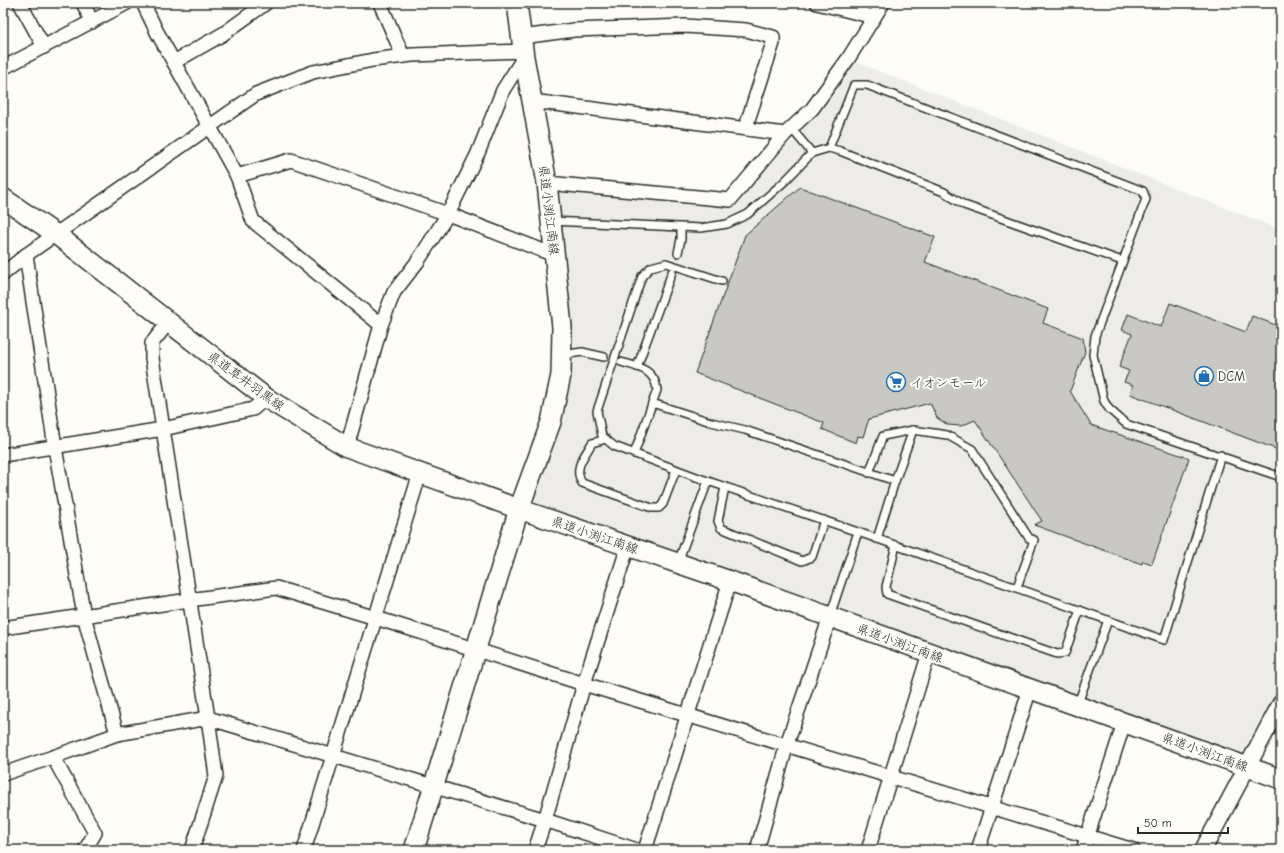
<svg xmlns="http://www.w3.org/2000/svg" width="1284" height="853" viewBox="0 0 1284 853" font-family="'Comic Neue','Klee One',sans-serif">
  <style>
    .built { fill: #edece8 }
    .building { fill: #c9c8c4; stroke: #2b2b2b }
    .lines { fill: none; stroke-linecap: round; stroke-linejoin: round }
    .service-casing { stroke: #2b2b2b; stroke-width: 10 }
    .minor-casing { stroke: #2b2b2b; stroke-width: 16 }
    .tertiary-casing { stroke: #2b2b2b; stroke-width: 19 }
    .secondary-casing { stroke: #2b2b2b; stroke-width: 22 }
    .service { stroke: #fdfcf7; stroke-width: 7 }
    .minor { stroke: #fdfcf7; stroke-width: 13 }
    .tertiary { stroke: #fdfcf7; stroke-width: 16 }
    .secondary { stroke: #fdfcf7; stroke-width: 19 }
    .labels { text-anchor: middle; dominant-baseline: central; stroke-width: 4; stroke-linejoin: round; paint-order: stroke }
    .street-label { font-size: 13px; fill: #2b2b2b; stroke: #fdfcf7 }
    .poi-label { font-size: 13px; fill: #2b2b2b; stroke: #fdfcf7; text-anchor: start }
  </style>
  <rect width="100%" height="100%" fill="#fdfcf7"/>
  <filter id="ink" filterUnits="userSpaceOnUse"><feTurbulence type="fractalNoise" baseFrequency=".025" numOctaves="2"/><feDisplacementMap in="SourceGraphic" scale="8" xChannelSelector="R" yChannelSelector="G"/><feConvolveMatrix kernelMatrix="1 2 1 2 8 2 1 2 1" color-interpolation-filters="sRGB"/></filter>
  <g filter="url(#ink)">
    <!-- built -->
    <path class="built" d="M848,59L1281,230V703L1247,767L519,509L561,375L547,183L730,200Z"/>
    <!-- building -->
    <g class="building">
      <path d="M800,187L935,237L925,262L1048,309L1043,323L1083,338L1085,352L1070,391L1091,425L1189,458L1152,564L1143,561L1142,564L1034,525L1042,521L975,420L961,426L948,425L937,418L930,403L869,419L863,437L858,436L856,443L822,429L824,423L695,373L745,235Z"/>
      <path d="M1170,303L1246,332L1252,316L1281,327V451L1130,394L1133,385L1124,382L1129,371L1119,367L1132,334L1122,330L1128,314L1161,327Z"/>
    </g>
    <g class="lines">
      <!-- service casing -->
      <g class="service-casing">
        <g id="service">
          <path d="M791,128L812,153"/>
          <path d="M829,148L854,85H867L1143,191L1146,199L1095,336L1093,355L1104,401L1109,409L1126,424L1281,477"/>
          <path d="M551,221L701,228L727,224L748,214L785,181L812,153L829,148L840,151L944,192L964,205L1122,261"/>
          <path d="M678,253L681,239V228"/>
          <path d="M722,281L666,263L651,267L642,276L597,411L602,436L614,446L699,478L858,532L1164,640L1221,455"/>
          <path d="M562,355L582,352L604,357"/>
          <path d="M621,362C638,367 655,369 657,390L634,454"/>
          <path d="M637,367L672,272"/>
          <path d="M652,403L711,422L745,430L895,481"/>
          <path d="M606,439L592,443C584,457 573,468 582,483L652,508H659L663,504L676,470"/>
          <path d="M869,473L883,436L913,430L947,435L972,449L1029,538L1034,540L1017,587"/>
          <path d="M725,487L718,521L721,528L802,561L812,557L824,520"/>
          <path d="M877,539L895,481L913,430"/>
          <path d="M896,545L886,587L887,594L1031,645L1057,654L1065,653L1080,610"/>
          <path d="M678,562L708,481"/>
          <path d="M830,616L858,532"/>
          <path d="M1077,706L1108,620"/>
        </g>
      </g>
      <!-- minor casing -->
      <g class="minor-casing">
        <g id="minor">
          <path d="M20,3L44,47"/>
          <path d="M83,3L92,22"/>
          <path d="M143,3L157,32L237,176L253,221L381,325"/>
          <path d="M380,3L403,56"/>
          <path d="M817,3L874,17"/>
          <path d="M522,37L574,30L685,26L746,30L773,37V43L748,120V128"/>
          <path d="M174,62L223,34L266,3"/>
          <path d="M3,68L127,3"/>
          <path d="M532,101L785,134"/>
          <path d="M237,176L291,160L448,214L554,255"/>
          <path d="M547,183L730,200L785,134L812,109L848,59L883,3"/>
          <path d="M26,255L55,447L84,616L117,734"/>
          <path d="M3,274L26,255L256,94L313,72L373,60L412,55L524,51"/>
          <path d="M168,323L152,343V358L208,718L216,776L192,850"/>
          <path d="M347,447L381,325L394,292L418,261L448,214L478,153L503,90L524,57"/>
          <path d="M3,455L163,429L253,409L266,398"/>
          <path d="M3,628L189,600L276,588L376,618L584,684L1133,850"/>
          <path d="M53,757L95,833L85,850"/>
          <path d="M3,774L53,757L117,734L208,718L545,820L637,850"/>
          <path d="M304,850L420,473"/>
          <path d="M535,850L545,820L584,684L628,546"/>
          <path d="M645,850L730,581"/>
          <path d="M757,850L787,744L830,617"/>
          <path d="M868,850L929,653"/>
          <path d="M978,850L1030,689"/>
          <path d="M1083,850L1124,723"/>
        </g>
      </g>
      <!-- tertiary casing -->
      <g class="tertiary-casing">
        <path id="tertiary" d="M1203,850L1281,703"/>
      </g>
      <!-- secondary casing -->
      <g class="secondary-casing">
        <g id="secondary">
          <path d="M3,198L57,235L266,398L347,447L519,509L730,581L1281,779"/>
          <path d="M414,850L519,509L551,422L561,375L562,327L547,183L524,57L517,3"/>
        </g>
      </g>
      <!-- service -->
      <use href="#service" class="service"/>
      <!-- minor -->
      <use href="#minor" class="minor"/>
      <!-- tertiary -->
      <use href="#tertiary" class="tertiary"/>
      <!-- secondary -->
      <use href="#secondary" class="secondary"/>
    </g>
  </g>
  <!-- icons -->
  <defs>
    <g id="shop-ring" transform="scale(1)"><circle r="9.5" fill="#fdfcf7" stroke="#1f6fb2" stroke-width="1.5"/><path d="M-5-2.5h2.3a2.7 3.5 0 0 1 5.4 0H5L5.5 6h-11ZM-1.5-2.5h3a1.5 2.3 0 0 0-3 0Z" fill="#1f6fb2"/></g>
    <g id="supermarket-ring" transform="scale(1)"><circle r="9.5" fill="#fdfcf7" stroke="#1f6fb2" stroke-width="1.5"/><path d="M-6-5.5h2.5l.6 2H6L4.5 2H-2.5L-4.4-4H-6ZM-1.5 3.2a1.3 1.3 0 1 0 .1 0ZM3 3.2a1.3 1.3 0 1 0 .1 0Z" fill="#1f6fb2"/></g>
  </defs>
  <g fill-rule="evenodd">
    <use href="#shop-ring" x="1204" y="376"/>
    <use href="#supermarket-ring" x="896" y="382"/>
  </g>
  <g class="labels">
    <!-- street labels -->
    <g class="street-label">
      <text transform="translate(549 210) rotate(83)">県道小渕江南線</text>
      <text transform="translate(246 381) rotate(36)">県道草井羽黒線</text>
      <text transform="translate(595 535) rotate(19)">県道小渕江南線</text>
      <text transform="translate(900 643) rotate(20)">県道小渕江南線</text>
      <text transform="translate(1205 752) rotate(20)">県道小渕江南線</text>
    </g>
    <!-- poi labels -->
    <g class="poi-label">
      <text x="1218" y="376">DCM</text>
      <text x="910" y="382">イオンモール</text>
    </g>
  </g>
  <!-- margin -->
  <rect width="1284" height="853" fill="none" stroke="#fdfcf7" stroke-width="16"/>
  <rect x="8" y="8" width="1268" height="837" fill="none" stroke="#2b2b2b" stroke-width="1.5" filter="url(#ink)"/>
  <!-- scale -->
  <path d="M1138 827v6h90v-6" fill="none" stroke="#2b2b2b" stroke-width="2"/>
  <text x="1144" y="827" font-size="12" fill="#2b2b2b" stroke="#fdfcf7" stroke-width="3" paint-order="stroke">50 m</text>
</svg>
